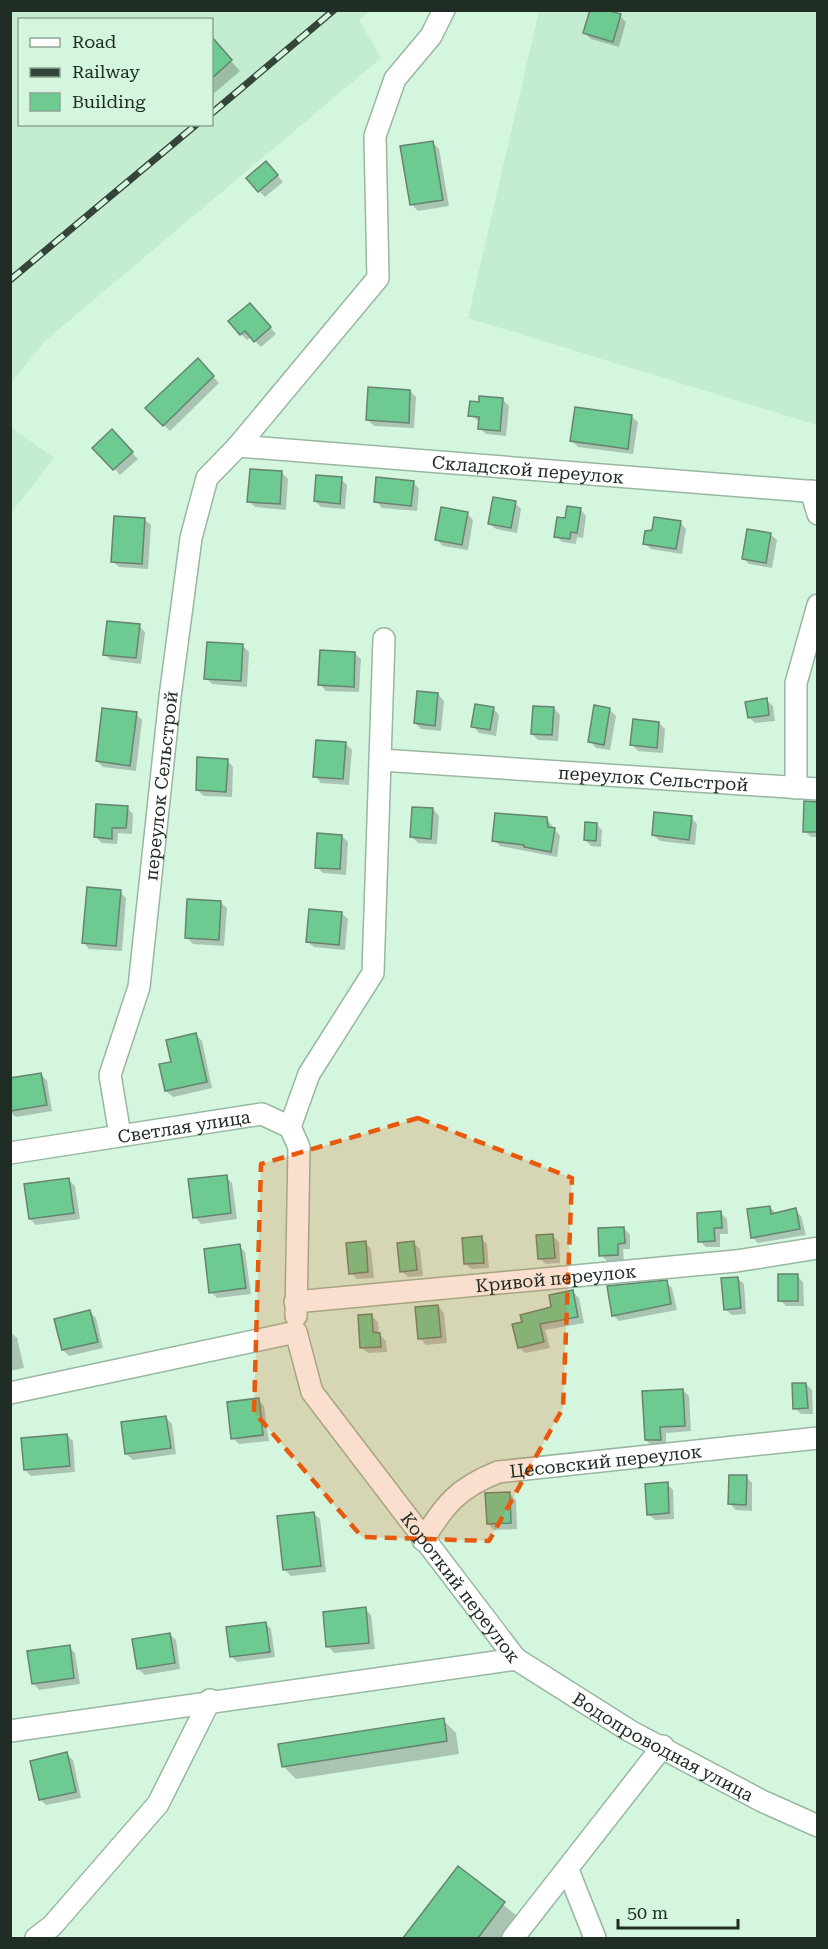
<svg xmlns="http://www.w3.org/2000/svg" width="828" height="1949" viewBox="0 0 828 1949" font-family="'Roboto Serif',serif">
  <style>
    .built { fill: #c4ecd0; fill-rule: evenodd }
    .shadow { fill: #0003 }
    .building { fill: #6dca91; stroke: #668470; stroke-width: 1.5 }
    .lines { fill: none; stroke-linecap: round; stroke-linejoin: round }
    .minor-casing { stroke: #97b7a0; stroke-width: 24 }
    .minor { stroke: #fff; stroke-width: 21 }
    .rail-casing { stroke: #35443a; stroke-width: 7 }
    .rail { stroke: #d4f6df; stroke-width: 4.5; stroke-dasharray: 14; stroke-linecap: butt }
    .marked { fill: #e8590c; fill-opacity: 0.2; stroke: #e8590c; stroke-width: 4.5; stroke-dasharray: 12 8; stroke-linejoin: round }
    .labels { text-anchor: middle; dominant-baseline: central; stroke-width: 6; stroke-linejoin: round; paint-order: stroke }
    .street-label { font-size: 18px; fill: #202d24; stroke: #d4f6df }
  </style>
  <rect width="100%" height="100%" fill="#d4f6df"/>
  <!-- built -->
  <g class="built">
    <path d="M11,11H370L359,20L381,58L45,341L11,383ZM20,20H212V124H20Z"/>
    <path d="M539,11H817V425L468,318Z"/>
    <path d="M11,427L54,458L11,513Z"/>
  </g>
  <!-- shadow -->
  <g class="shadow">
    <path d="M620,16L626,22L619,47L591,39L585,33Z"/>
    <path d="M213,41L240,71L212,95V42Z"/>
    <path d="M433,143L439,149L449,206L418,211L412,205Z"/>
    <path d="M272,169L283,182L265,197L259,191Z"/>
    <path d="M256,311L276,334L261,347L251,337L247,340L241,334Z"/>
    <path d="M198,360L219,383L170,431L147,408Z"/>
    <path d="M410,391L416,397L414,428L374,426L368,420Z"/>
    <path d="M502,399L509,406L506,436L486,434L480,428V422L470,415L480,403Z"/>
    <path d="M631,416L638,422L633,454L578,447L572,441Z"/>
    <path d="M112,432L138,459L120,475L95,448Z"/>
    <path d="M282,473L288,479L286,510L255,507L249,501Z"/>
    <path d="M341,479L347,485L345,509L321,507L315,501Z"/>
    <path d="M413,482L419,489L417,511L382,508L376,501Z"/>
    <path d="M515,503L521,509L517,533L496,529L489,523Z"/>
    <path d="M580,509L586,516L583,538L577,537L576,544L562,542L556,536L567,520Z"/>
    <path d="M467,513L473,520L468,550L443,546L436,539Z"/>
    <path d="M144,519L151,525L148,569L119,567L112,561Z"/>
    <path d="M680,522L686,529L682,554L651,549L645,543Z"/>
    <path d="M770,534L777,540L772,568L749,564L743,558Z"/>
    <path d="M139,626L145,632L141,664L111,660L104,654Z"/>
    <path d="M243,646L249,652L247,687L212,684L206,678Z"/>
    <path d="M354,653L361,659L359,692L326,691L320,684Z"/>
    <path d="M438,694L444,701L441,731L421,729L415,723Z"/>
    <path d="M766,700L773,706L775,721L755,723L749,717Z"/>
    <path d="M493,708L499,715L496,736L479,733L473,726Z"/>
    <path d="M554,708L560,715L558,741L538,740L532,734Z"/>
    <path d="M609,709L616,716L610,750L596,748L590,741Z"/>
    <path d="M136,714L142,720L136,771L103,767L97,761Z"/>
    <path d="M659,723L665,729L663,753L638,751L632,745Z"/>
    <path d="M346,744L352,750L349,785L321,783L315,776Z"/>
    <path d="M227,760L233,767L232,797L204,796L197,790Z"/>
    <path d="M818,803V837H811L805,831Z"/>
    <path d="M127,808L133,814L132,834L118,833L117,844L102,843L96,837Z"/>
    <path d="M433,809L439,816L437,844L418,843L412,837Z"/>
    <path d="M691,817L697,824L695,845L660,841L653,835Z"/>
    <path d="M546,818L560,836L557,857L500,846L494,840Z"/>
    <path d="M596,824L602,830L601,847L591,846L585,840Z"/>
    <path d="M342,836L348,842L346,875L323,873L317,867Z"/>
    <path d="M120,892L126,898L122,951L89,949L83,942Z"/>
    <path d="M220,902L227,908L224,946L193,944L187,938Z"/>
    <path d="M341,913L348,919L345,950L314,947L307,941Z"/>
    <path d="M196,1035L202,1041L212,1088L173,1097L166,1091L173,1063Z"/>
    <path d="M41,1074L47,1081L52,1111L16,1117L10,1112V1079Z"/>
    <path d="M226,1177L232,1183L237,1219L201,1224L195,1217Z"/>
    <path d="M69,1180L75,1186L80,1219L36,1225L30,1219Z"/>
    <path d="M769,1207L776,1213L795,1210L801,1216L806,1235L758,1243L752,1237Z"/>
    <path d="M721,1213L727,1219L728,1234H720V1247H706L700,1241Z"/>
    <path d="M624,1228L630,1235V1249H623L624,1261H607L601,1255Z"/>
    <path d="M553,1236L559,1242L560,1263L546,1264L539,1258Z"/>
    <path d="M481,1238L487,1244L489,1268L471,1269L465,1263Z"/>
    <path d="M365,1242L371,1249L374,1278L357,1279L351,1273Z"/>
    <path d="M414,1243L420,1249L423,1276L408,1277L401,1271Z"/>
    <path d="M239,1246L245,1252L251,1294L217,1298L211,1292Z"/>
    <path d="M797,1276L803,1282L804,1306H786L780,1300Z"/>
    <path d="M737,1278L744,1284L746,1314L732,1315L725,1309Z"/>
    <path d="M666,1282L672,1288L677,1310L619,1321L613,1315Z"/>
    <path d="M573,1292L579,1298L584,1323L545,1330L550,1348L525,1353L519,1347L524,1323L553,1308Z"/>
    <path d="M438,1306L444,1313L447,1343L426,1345L420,1338Z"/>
    <path d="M90,1312L96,1318L103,1348L69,1356L63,1350Z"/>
    <path d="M372,1316L378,1322L379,1334L386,1341L387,1352L368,1353L361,1347Z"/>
    <path d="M10,1332L17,1338L24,1368L10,1371Z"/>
    <path d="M806,1384L812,1390L813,1414H801L795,1408Z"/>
    <path d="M683,1390L689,1396L691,1431L666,1433V1445L652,1446L646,1440Z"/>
    <path d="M258,1400L264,1406L269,1441L239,1444L233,1438Z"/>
    <path d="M166,1418L172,1424L176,1454L133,1460L126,1454Z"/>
    <path d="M67,1435L73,1441L75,1472L31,1476L25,1470Z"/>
    <path d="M746,1477L752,1483V1511L736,1510L730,1504Z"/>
    <path d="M667,1484L673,1490L674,1519L655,1520L648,1514Z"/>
    <path d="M510,1494L516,1500L517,1529L494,1530L488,1524Z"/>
    <path d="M313,1513L320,1519L326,1572L291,1576L285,1570Z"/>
    <path d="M365,1609L371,1615L375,1649L334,1653L328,1646Z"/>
    <path d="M265,1623L271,1629L275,1657L237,1662L231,1656Z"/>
    <path d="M169,1634L176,1640L180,1669L145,1675L138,1669Z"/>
    <path d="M69,1647L75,1653L80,1684L39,1690L33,1683Z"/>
    <path d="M443,1720L456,1733L459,1754L296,1779L283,1766Z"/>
    <path d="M66,1754L73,1760L81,1798L46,1805L40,1799Z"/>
    <path d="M458,1868L517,1916L500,1938H405Z"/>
  </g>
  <!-- building -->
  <g class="building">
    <path d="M590,10H607L621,14L613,42L583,33Z"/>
    <path d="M212,37L232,60L212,78Z"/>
    <path d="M433,141L443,200L410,205L400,146Z"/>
    <path d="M266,161L278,175L258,192L246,178Z"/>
    <path d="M250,303L271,327L254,342L245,331L240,335L228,321Z"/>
    <path d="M198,358L214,376L163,426L145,408Z"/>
    <path d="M368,387L410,390L409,423L366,420Z"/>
    <path d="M479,396L503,398L500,431L478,429L479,417L468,416L470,401L479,402Z"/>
    <path d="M575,407L632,415L628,449L570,441Z"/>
    <path d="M112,429L133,452L113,470L92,448Z"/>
    <path d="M250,469L282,471L280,504L247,502Z"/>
    <path d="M316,475L342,477L340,504L314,501Z"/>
    <path d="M376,477L414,481L411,506L374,502Z"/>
    <path d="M493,497L516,501L511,528L488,524Z"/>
    <path d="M567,506L581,508L577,533L571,532L570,539L554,537L557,517L565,518Z"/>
    <path d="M441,507L468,512L462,545L435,540Z"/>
    <path d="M114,516L145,518L142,564L111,562Z"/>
    <path d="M654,517L681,521L676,549L643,544L645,531L652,530Z"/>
    <path d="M747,529L771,533L766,563L742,559Z"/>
    <path d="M107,621L140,624L136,658L103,655Z"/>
    <path d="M207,642L243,644L241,681L204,679Z"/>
    <path d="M320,650L355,652L354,687L318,685Z"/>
    <path d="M417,691L438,693L435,726L414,723Z"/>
    <path d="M767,698L769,715L748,718L745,702Z"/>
    <path d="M475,704L494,707L490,730L471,727Z"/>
    <path d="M594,705L610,708L604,745L588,742Z"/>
    <path d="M533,706L554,707L552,735L531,734Z"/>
    <path d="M102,708L137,712L130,766L96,761Z"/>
    <path d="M633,719L659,722L657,748L630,745Z"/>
    <path d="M316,740L346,742L343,779L313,777Z"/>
    <path d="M197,757L228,759L226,792L196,790Z"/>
    <path d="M804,801L818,802V832H803Z"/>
    <path d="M96,804L128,806L126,828H112V839L94,837Z"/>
    <path d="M412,807L433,808L431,839L410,837Z"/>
    <path d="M654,812L692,816L689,840L652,835Z"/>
    <path d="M495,813L547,817L548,827L555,828L551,852L524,847V845L492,841Z"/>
    <path d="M585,822L597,823L596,841L584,840Z"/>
    <path d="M317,833L342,835L340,869L315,868Z"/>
    <path d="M87,887L121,890L116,946L82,943Z"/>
    <path d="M187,899L221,901L219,940L185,938Z"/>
    <path d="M309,909L342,912L339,945L306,942Z"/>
    <path d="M196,1033L207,1082L165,1091L159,1064L171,1062L166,1040Z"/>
    <path d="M41,1073L47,1105L10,1111V1078Z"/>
    <path d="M227,1175L231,1213L193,1218L188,1179Z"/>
    <path d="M69,1178L74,1213L29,1219L24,1184Z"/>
    <path d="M770,1206L771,1214L796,1208L800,1229L751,1238L747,1209Z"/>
    <path d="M721,1211L722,1228H714L715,1241L698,1242L697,1213Z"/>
    <path d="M624,1227L625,1243L618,1244V1255L599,1256L598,1228Z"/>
    <path d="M553,1234L555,1258L538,1259L536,1235Z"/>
    <path d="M482,1236L484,1263L464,1264L462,1238Z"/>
    <path d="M366,1241L368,1272L349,1274L346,1243Z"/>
    <path d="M414,1241L417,1270L400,1272L397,1243Z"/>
    <path d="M240,1244L246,1288L209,1293L204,1249Z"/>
    <rect x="778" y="1274" width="20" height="27"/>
    <path d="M738,1277L741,1308L724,1310L721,1278Z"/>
    <path d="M667,1280L671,1304L612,1316L607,1286Z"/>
    <path d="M573,1290L578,1317L540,1324L544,1342L518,1348L512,1324L522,1322L520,1315L551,1307L549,1295Z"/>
    <path d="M438,1305L441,1337L418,1339L415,1307Z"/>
    <path d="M90,1310L98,1342L62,1350L54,1319Z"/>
    <path d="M372,1314L373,1332L380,1333L381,1347L360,1348L358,1315Z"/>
    <path d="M792,1383H806L808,1408L793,1409Z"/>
    <path d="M683,1389L685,1426L660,1427L661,1440H645L642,1391Z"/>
    <path d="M259,1398L263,1435L231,1439L227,1402Z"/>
    <path d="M166,1416L171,1448L125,1454L121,1422Z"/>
    <path d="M67,1434L70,1466L24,1470L21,1438Z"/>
    <path d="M729,1475H747L746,1505L728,1504Z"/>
    <path d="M668,1482L669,1513L647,1515L645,1484Z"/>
    <path d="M510,1492L511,1523L487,1524L485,1493Z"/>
    <path d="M314,1512L321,1566L283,1570L277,1516Z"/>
    <path d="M366,1607L369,1643L326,1647L323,1612Z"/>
    <path d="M266,1622L270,1652L230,1657L226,1627Z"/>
    <path d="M170,1633L175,1663L137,1669L132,1639Z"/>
    <path d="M70,1645L74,1678L32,1684L27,1651Z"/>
    <path d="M444,1718L447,1741L282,1767L278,1744Z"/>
    <path d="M67,1752L76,1792L39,1800L30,1761Z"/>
    <path d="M458,1866L505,1902L478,1938H403Z"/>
  </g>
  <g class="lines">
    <!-- minor casing -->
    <g class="minor-casing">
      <g id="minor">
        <path id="s1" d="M238,446L818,492"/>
        <path d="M811,491L818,514"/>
        <path id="s2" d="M381,760L818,789"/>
        <path d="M796,788V683L818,605"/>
        <path d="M290,1127L309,1074L373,973L384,639"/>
        <path id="s3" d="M120,1135L110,1075L139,987L170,697L191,538L207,478L238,446L378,278L375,136L395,79L431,36L444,10"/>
        <path id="s4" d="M10,1153L262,1114L290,1127L299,1147L296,1316"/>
        <path id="s5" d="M295,1302L736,1261L818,1248"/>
        <path id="s6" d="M10,1393L296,1332L312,1392L516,1659L630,1731L762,1801L818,1826"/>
        <path id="s7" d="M423,1540C445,1504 458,1488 498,1472L818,1438"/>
        <path d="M10,1731L516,1659"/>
        <path d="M568,1870L595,1938"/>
        <path d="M36,1938L52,1926L158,1804L210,1700"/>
        <path d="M513,1938L663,1746"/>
      </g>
    </g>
    <!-- minor -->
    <use href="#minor" class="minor"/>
    <!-- rail casing -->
    <g class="rail-casing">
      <g id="rail">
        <path d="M212,113L334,10"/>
        <path d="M10,280L197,124"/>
      </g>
    </g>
    <!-- rail -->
    <use href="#rail" class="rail"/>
  </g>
  <!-- marked area -->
  <path class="marked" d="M418,1118L572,1178L563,1408L489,1541L362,1537L254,1412L261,1164Z"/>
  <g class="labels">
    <!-- street labels -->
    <g class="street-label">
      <text stroke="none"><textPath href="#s1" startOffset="291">Складской переулок</textPath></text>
      <text stroke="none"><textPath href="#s2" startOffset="273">переулок Сельстрой</textPath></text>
      <text stroke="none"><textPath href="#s3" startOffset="356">переулок Сельстрой</textPath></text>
      <text stroke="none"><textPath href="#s4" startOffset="176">Светлая улица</textPath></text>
      <text stroke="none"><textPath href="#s5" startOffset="262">Кривой переулок</textPath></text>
      <text stroke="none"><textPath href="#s7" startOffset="212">Цесовский переулок</textPath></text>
      <text stroke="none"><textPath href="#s6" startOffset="600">Короткий переулок</textPath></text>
      <text stroke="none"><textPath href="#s6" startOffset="862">Водопроводная улица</textPath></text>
    </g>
  </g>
  <!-- border -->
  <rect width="828" height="1949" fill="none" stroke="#202d24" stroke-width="24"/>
  <!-- legend -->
  <rect x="18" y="18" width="195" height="108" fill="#d4f6df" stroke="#8ca694" stroke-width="1.5"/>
  <rect x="30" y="38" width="30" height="9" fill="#ffffff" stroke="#8ca694" stroke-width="1.5"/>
  <text x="72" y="48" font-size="18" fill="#202d24">Road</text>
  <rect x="30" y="68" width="30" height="9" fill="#35443a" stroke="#8ca694" stroke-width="1.5"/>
  <text x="72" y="78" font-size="18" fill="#202d24">Railway</text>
  <rect x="30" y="93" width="30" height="18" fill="#6dca91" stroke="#8ca694" stroke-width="1.5"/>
  <text x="72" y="108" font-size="18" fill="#202d24">Building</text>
  <!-- scale -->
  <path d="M618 1919v9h120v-9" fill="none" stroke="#202d24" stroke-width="3"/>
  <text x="627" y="1919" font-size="18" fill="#202d24" stroke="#d4f6df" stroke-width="4.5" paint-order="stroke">50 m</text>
</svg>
